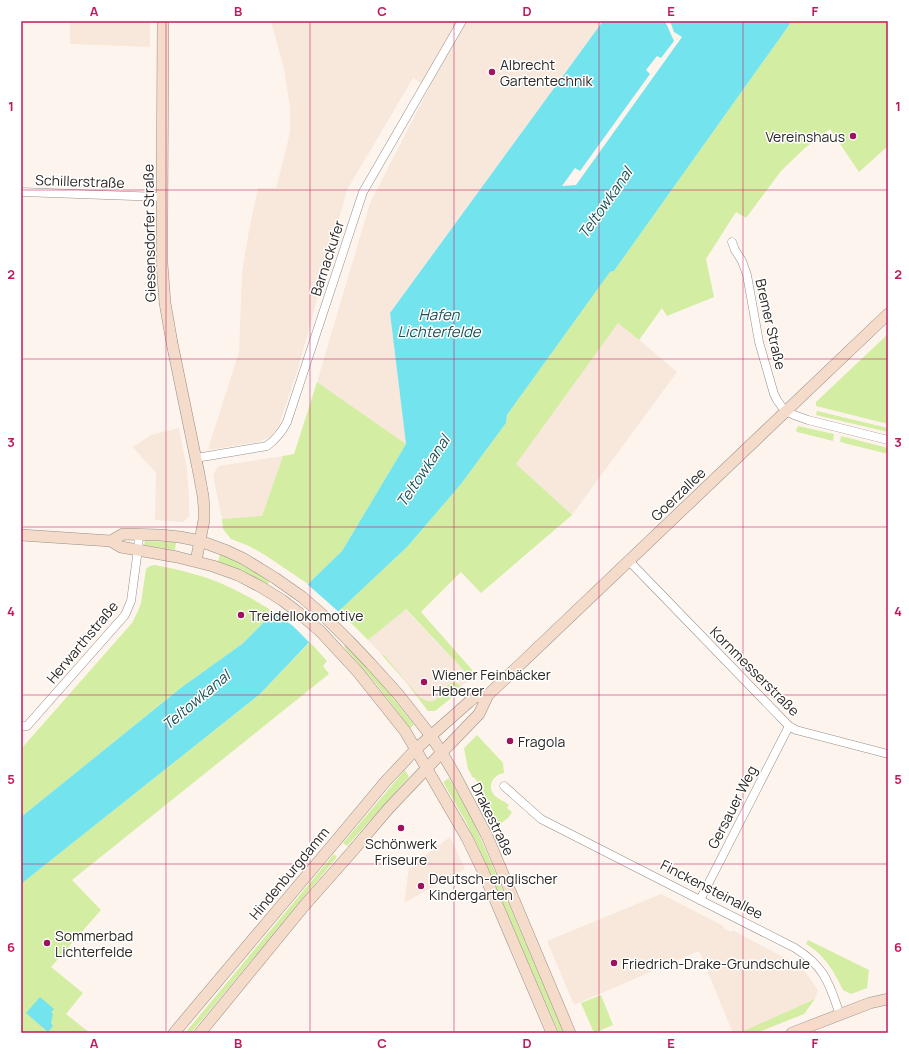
<svg xmlns="http://www.w3.org/2000/svg" width="909" height="1054" viewBox="0 0 909 1054" font-family="Manrope,sans-serif">
  <style>
    .built { fill: #f7e8db }
    .green { fill: #d3eda2 }
    .water { fill: #73e4ed }
    .pier { fill: #fdf5ed }
    .lines { fill: none; stroke-linecap: round; stroke-linejoin: round }
    .street-casing { stroke: #968e87; stroke-width: 9 }
    .secondary-casing { stroke: #968e87; stroke-width: 12 }
    .street { stroke: #fff; stroke-width: 8 }
    .secondary { stroke: #f4dbca; stroke-width: 11 }
    .grid { fill: none; stroke: #c2185b; stroke-width: 1; stroke-opacity: 0.55 }
    .poi-dot { fill: #9f125d; stroke: #fff; stroke-width: 1.5 }
    .labels { text-anchor: middle; dominant-baseline: central; stroke-width: 3; stroke-linejoin: round; paint-order: stroke }
    .poi-label { font-size: 14px; fill: #2b2825; stroke: #fff; text-anchor: start }
    .street-label { font-size: 14px; fill: #2b2825; stroke: #fff }
    .water-label { font-size: 15px; font-style: italic; fill: #1d5054; stroke: #fff }
    .neatline { fill: none; stroke: #c2185b; stroke-width: 1.5 }
    .grid-label { font-size: 13px; text-anchor: middle; font-weight: bold; fill: #c2185b }
  </style>
  <rect width="100%" height="100%" fill="#fdf5ed"/>
  <!-- built -->
  <g class="built">
    <path d="M70,21H150V47L70,44Z"/>
    <path d="M271,21H603L390,313L406,444L317,382L370,203L429,88L413,78L347,190L298,369L279,425L272,435L266,439L258,442L215,449H208L239,352L242,273L249,230L258,188H276L284,157L290,132V108L284,69Z"/>
    <path d="M618,322L677,372L572,515L515,464Z"/>
    <path d="M179,428L187,469L189,497V516L183,522L155,520L156,473L133,447L151,435Z"/>
    <path d="M283,456L262,516L222,519L213,475L218,466Z"/>
    <path d="M405,609L471,678L435,711H428L406,682L382,655L368,640Z"/>
    <path d="M450,837L465,869L404,903L409,867Z"/>
    <path d="M661,894L724,926L723,928L731,932L732,930L793,962L802,968L814,984L818,991L815,999L739,1033H733L699,951L574,1005L547,941Z"/>
  </g>
  <!-- green -->
  <g class="green">
    <path d="M792,21H888V146L859,172L830,129L805,148L781,171L746,218L736,212L706,259L714,297L667,316L662,308L639,340L618,323L516,464L572,515L481,593L461,572L421,612L475,673L471,678L406,609L368,640L339,611L408,546L461,484L506,423L507,415L610,272L614,271Z"/>
    <path d="M888,334V424L816,406V402Z"/>
    <path d="M317,382L406,444L342,551L308,584L265,555L249,546L231,539L223,529L222,519L262,516L283,456L294,454Z"/>
    <path d="M817,411L888,428V432L816,415Z"/>
    <path d="M798,426L834,434L833,441L797,432L796,430Z"/>
    <path d="M841,436L888,448V454L840,442Z"/>
    <path d="M145,541L176,542L175,550L144,545Z"/>
    <path d="M220,553L243,565L270,582L267,585L238,569L218,562Z"/>
    <path d="M155,565C181,570 207,576 231,588C246,595 260,603 274,612L242,644L182,687L21,817V749L132,623L138,611L141,603L146,569L150,566Z"/>
    <path d="M310,642L327,661L323,666L329,674L72,880L101,910L51,967L83,993L66,1014L90,1033H21V884L260,694Z"/>
    <path d="M346,645L382,684L414,725L410,728L378,686L344,647Z"/>
    <path d="M382,655H384L419,697C422,698 425,701 428,701C444,704 441,680 457,683L463,689L435,711H428L406,682Z"/>
    <path d="M477,735L503,763L504,773C493,775 486,786 495,796C499,799 505,802 509,805L507,808L512,812L509,817L498,826L477,784L478,783L474,777L473,778L468,769L464,748Z"/>
    <path d="M405,770L409,777L347,846L343,843Z"/>
    <path d="M449,778L472,819L480,837L564,1033H559L482,856L466,822L443,782Z"/>
    <path d="M334,854L337,857L191,1033H185Z"/>
    <path d="M808,940L869,970L867,988L851,994L843,990C840,985 838,979 834,973C827,961 818,951 806,944Z"/>
    <path d="M601,995L613,1025L594,1033L581,1003Z"/>
    <path d="M815,999L804,1014L756,1033H739Z"/>
  </g>
  <!-- water -->
  <g class="water">
    <path d="M603,21H792L614,271L610,272L507,415L506,423L461,484L408,546L339,611L260,694L21,884V817L182,687L242,644L274,612L308,584L342,551L406,444L390,313Z"/>
    <path d="M40,997L54,1009L51,1012L53,1014L51,1023L53,1026L48,1032L26,1013Z"/>
  </g>
  <!-- pier -->
  <g class="pier">
    <path d="M665,21H670L674,32L682,37L576,185L562,186L575,168L580,171L650,74L646,70L657,56L661,58L674,41Z"/>
    <path d="M306,583L340,613L311,644L293,626L272,611Z"/>
  </g>
  <g class="lines">
    <!-- street casing -->
    <g class="street-casing">
      <g id="street">
        <path d="M21,192L162,197"/>
        <path d="M732,242L735,250L742,261L747,275L759,342L774,394L777,400L782,407L786,411L794,415L808,420L888,440"/>
        <path d="M196,458L267,446C276,439 282,432 287,422L363,192L462,21"/>
        <path d="M629,561L789,726L796,730L888,754"/>
        <path d="M21,726H27L125,615L131,601L138,549L139,535"/>
        <path d="M504,786L541,819L700,900L795,948C806,955 816,963 823,974C831,986 835,1001 840,1015"/>
        <path d="M700,900L789,726"/>
      </g>
    </g>
    <!-- secondary casing -->
    <g class="secondary-casing">
      <g id="secondary">
        <path d="M163,21L162,218V264L165,303L172,343L199,474L203,496L204,507V520L196,561"/>
        <path d="M21,535L111,541L121,547L177,557L213,566L238,575L261,587L282,600L299,613L320,631L358,672L405,731L467,838L482,869L552,1033"/>
        <path d="M111,541L123,534L160,535L180,537L200,541L227,551L244,559L275,578L302,597L325,617L349,641L370,663L398,694L431,736L442,753L455,775L487,836L570,1033"/>
        <path d="M174,1033L286,900L335,842L385,782L416,749L469,702L475,697L488,695"/>
        <path d="M200,1033L304,906L350,854L389,808L427,768L479,714L488,695L888,314"/>
        <path d="M792,1033L870,1003L888,999"/>
      </g>
    </g>
    <!-- street -->
    <use href="#street" class="street"/>
    <!-- secondary -->
    <use href="#secondary" class="secondary"/>
  </g>
  <!-- grid -->
  <path class="grid" d="M166,21V1033M310,21V1033M454,21V1033M599,21V1033M743,21V1033M21,190H888M21,359H888M21,527H888M21,695H888M21,864H888"/>
  <!-- markers -->
  <g class="poi-dot">
    <circle cx="492" cy="72" r="4"/>
    <circle cx="853" cy="136" r="4"/>
    <circle cx="241" cy="615" r="4"/>
    <circle cx="424" cy="682" r="4"/>
    <circle cx="510" cy="741" r="4"/>
    <circle cx="401" cy="828" r="4"/>
    <circle cx="421" cy="886" r="4"/>
    <circle cx="47" cy="943" r="4"/>
    <circle cx="614" cy="963" r="4"/>
  </g>
  <g class="labels">
    <!-- poi labels -->
    <g class="poi-label">
      <text x="500" y="64">Albrecht<tspan x="500" dy="16">Gartentechnik</tspan></text>
      <text x="845" y="136" text-anchor="end">Vereinshaus</text>
      <text x="249" y="615">Treidellokomotive</text>
      <text x="432" y="674">Wiener Feinbäcker<tspan x="432" dy="16">Heberer</tspan></text>
      <text x="518" y="741">Fragola</text>
      <text x="401" y="843" text-anchor="middle">Schönwerk<tspan x="401" dy="16">Friseure</tspan></text>
      <text x="429" y="878">Deutsch-englischer<tspan x="429" dy="16">Kindergarten</tspan></text>
      <text x="55" y="935">Sommerbad<tspan x="55" dy="16">Lichterfelde</tspan></text>
      <text x="622" y="963">Friedrich-Drake-Grundschule</text>
    </g>
    <!-- street labels -->
    <g class="street-label">
      <text transform="translate(80 181) rotate(2)">Schillerstraße</text>
      <text transform="translate(149 233) rotate(-91)">Giesensdorfer Straße</text>
      <text transform="translate(327 258) rotate(-72)">Barnackufer</text>
      <text transform="translate(771 324) rotate(77)">Bremer Straße</text>
      <text transform="translate(678 494) rotate(-44)">Goerzallee</text>
      <text transform="translate(82 642) rotate(-50)">Herwarthstraße</text>
      <text transform="translate(755 671) rotate(45)">Kornmesserstraße</text>
      <text transform="translate(732 807) rotate(-63)">Gersauer Weg</text>
      <text transform="translate(493 819) rotate(64)">Drakestraße</text>
      <text transform="translate(289 873) rotate(-50)">Hindenburgdamm</text>
      <text transform="translate(712 889) rotate(27)">Finckensteinallee</text>
    </g>
    <!-- water labels -->
    <g class="water-label">
      <text transform="translate(605 203) rotate(-55)">Teltowkanal</text>
      <text x="439" y="314">Hafen<tspan x="439" dy="17">Lichterfelde</tspan></text>
      <text transform="translate(423 471) rotate(-56)">Teltowkanal</text>
      <text transform="translate(196 700) rotate(-40)">Teltowkanal</text>
    </g>
  </g>
  <!-- border -->
  <rect width="909" height="1054" fill="none" stroke="#ffffff" stroke-width="44"/>
  <rect x="22" y="22" width="865" height="1010" class="neatline"/>
  <g class="grid-label">
    <text x="94" y="16">A</text>
    <text x="238" y="16">B</text>
    <text x="382" y="16">C</text>
    <text x="527" y="16">D</text>
    <text x="671" y="16">E</text>
    <text x="815" y="16">F</text>
    <text x="11" y="111">1</text>
    <text x="898" y="111">1</text>
    <text x="11" y="279">2</text>
    <text x="898" y="279">2</text>
    <text x="11" y="447">3</text>
    <text x="898" y="447">3</text>
    <text x="11" y="616">4</text>
    <text x="898" y="616">4</text>
    <text x="11" y="784">5</text>
    <text x="898" y="784">5</text>
    <text x="11" y="952">6</text>
    <text x="898" y="952">6</text>
    <text x="94" y="1048">A</text>
    <text x="238" y="1048">B</text>
    <text x="382" y="1048">C</text>
    <text x="527" y="1048">D</text>
    <text x="671" y="1048">E</text>
    <text x="815" y="1048">F</text>
  </g>
</svg>
